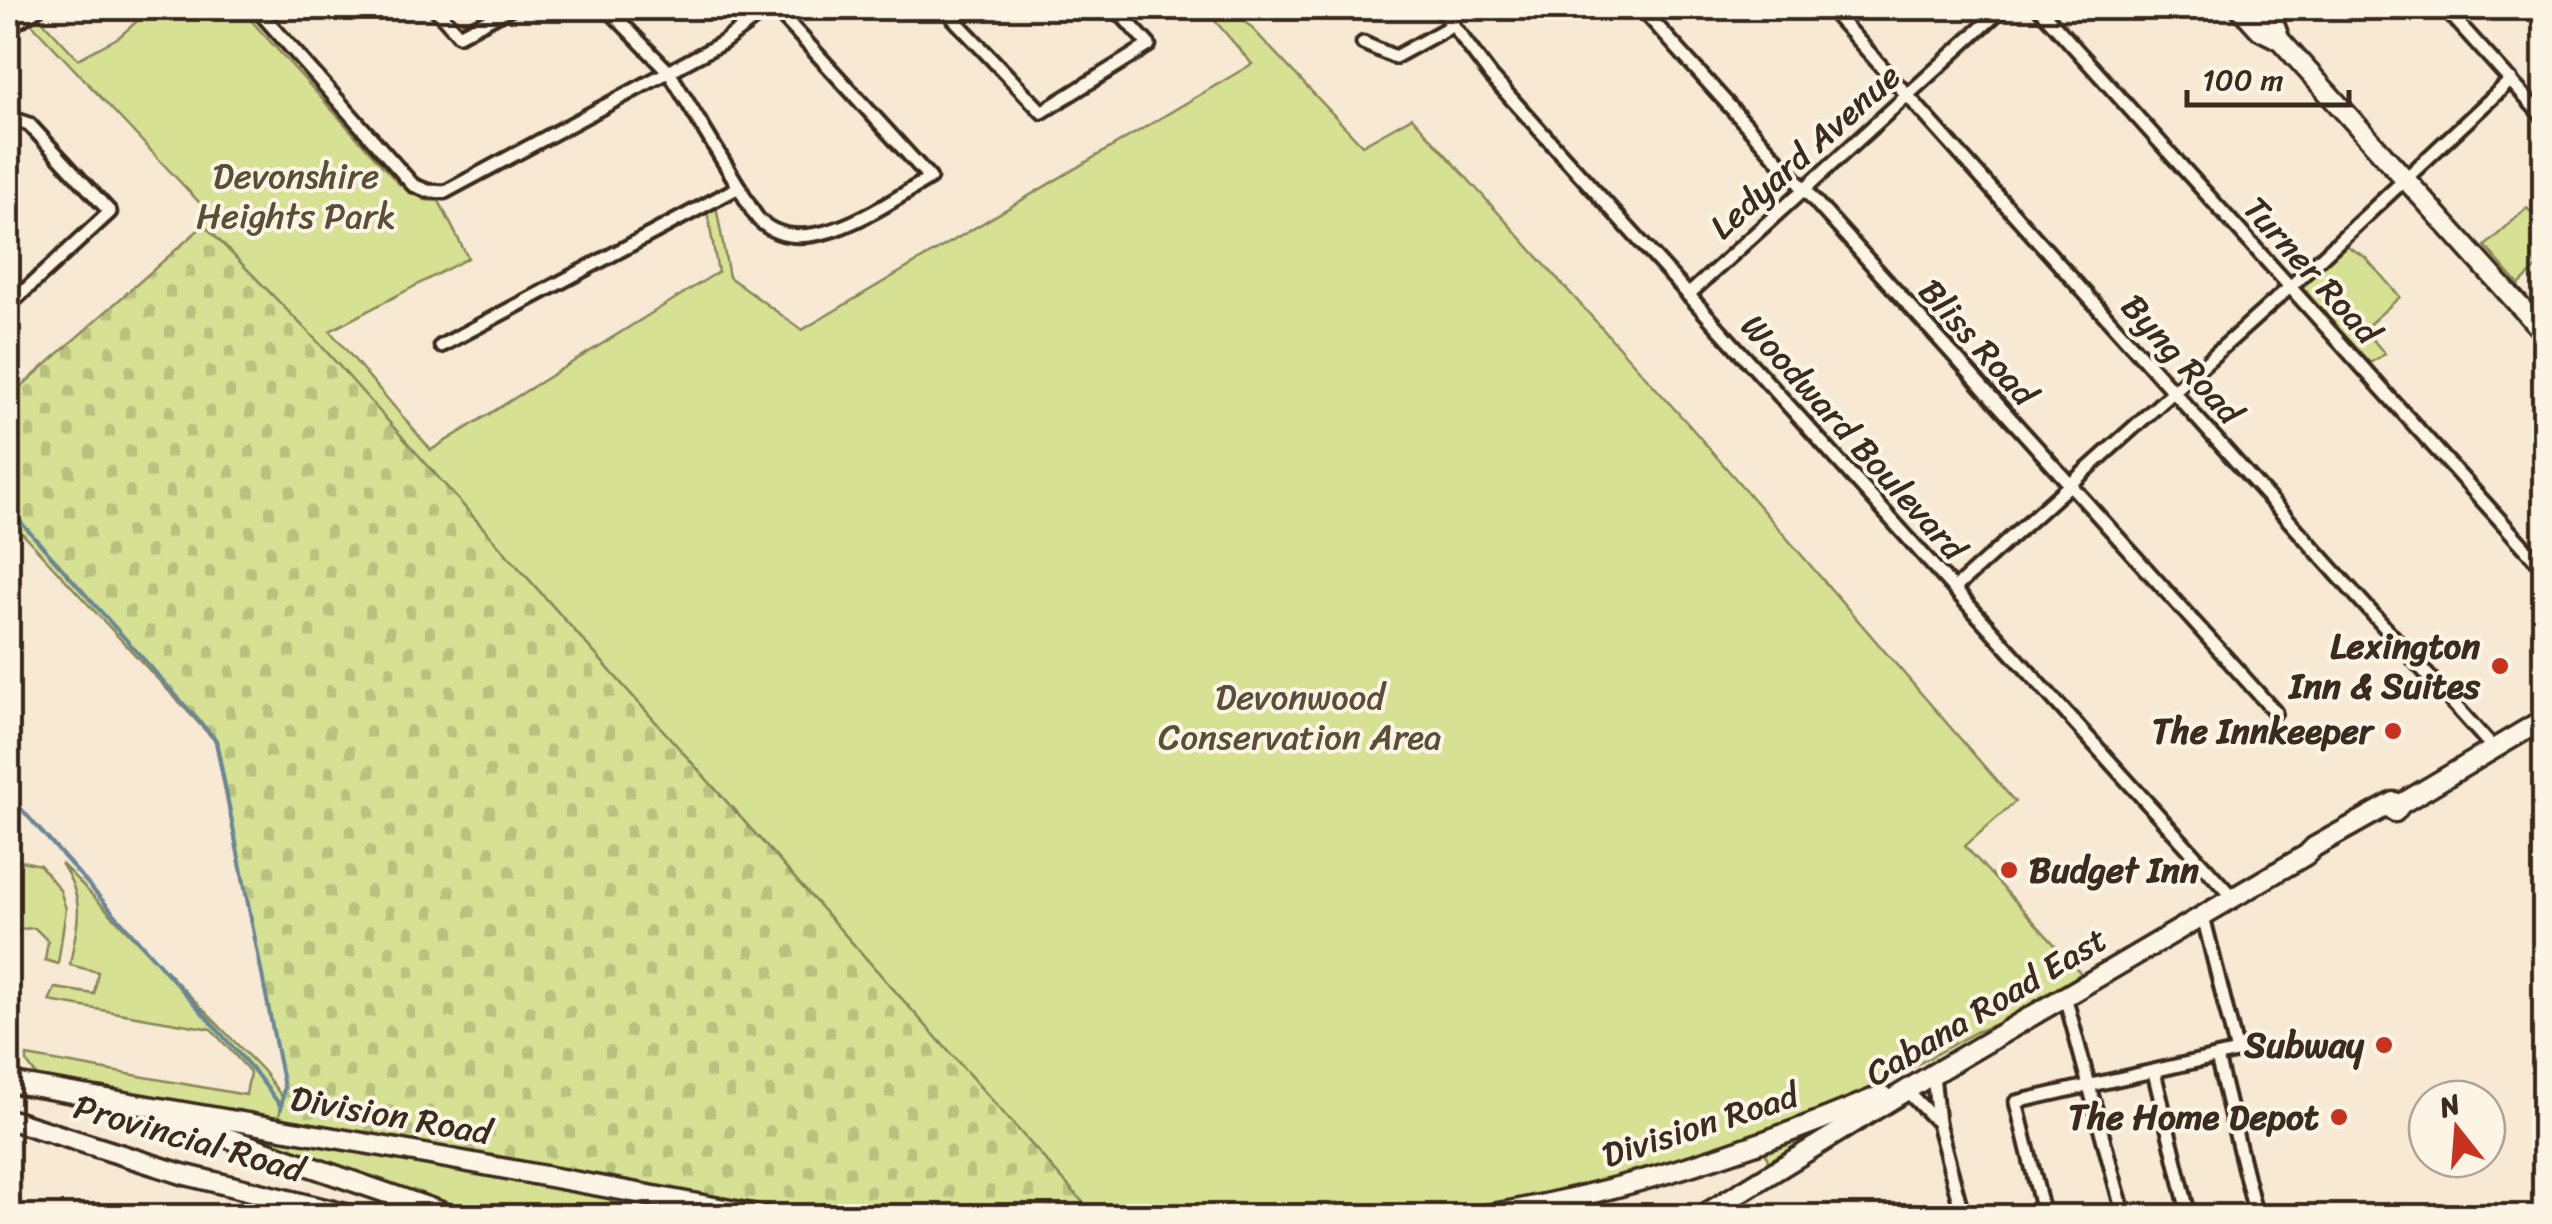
<svg xmlns="http://www.w3.org/2000/svg" width="2552" height="1224" viewBox="0 0 2552 1224" font-family="Sriracha,sans-serif">
  <style>
    .green { fill: #d6e194; stroke: #888659; stroke-width: 2.5 }
    .cemetery { fill: url(#cemetery-stones); stroke: #888659; stroke-width: 2.5 }
    .lines { fill: none; stroke-linecap: round; stroke-linejoin: round }
    .stream { stroke: #698797; stroke-width: 4 }
    .street-casing { stroke: #3b2a1e; stroke-width: 19 }
    .secondary-casing { stroke: #3b2a1e; stroke-width: 25 }
    .street { stroke: #fcf5e5; stroke-width: 11 }
    .secondary { stroke: #fcf5e5; stroke-width: 18 }
    .poi-dot { fill: #c8321e; stroke: #fcf5e5; stroke-width: 4 }
    .labels { text-anchor: middle; dominant-baseline: central; stroke-width: 8; stroke-linejoin: round; paint-order: stroke }
    .street-label { font-size: 35px; fill: #3b2a1e; stroke: #fcf5e5 }
    .park-label { font-size: 35px; fill: #5a4f36; stroke: #fcf5e5 }
    .poi-label { font-size: 35px; font-weight: bold; fill: #3b2a1e; stroke: #fcf5e5; text-anchor: end }
  </style>
  <defs>
    <pattern id="cemetery-stones" width="16" height="16" patternUnits="userSpaceOnUse" patternTransform="scale(2.5)"><rect width="16" height="16" fill="#d6e194"/><path d="M2 7V4a2 2 0 0 1 4 0v3zM10 15v-3a2 2 0 0 1 4 0v3z" fill="#b9c17f"/></pattern>
  </defs>
  <rect width="100%" height="100%" fill="#f8e9d5"/>
  <filter id="ink" filterUnits="userSpaceOnUse"><feTurbulence type="fractalNoise" baseFrequency=".01" numOctaves="2"/><feDisplacementMap in="SourceGraphic" scale="20" xChannelSelector="R" yChannelSelector="G"/><feConvolveMatrix kernelMatrix="1 2 1 2 8 2 1 2 1" color-interpolation-filters="sRGB"/></filter>
  <g filter="url(#ink)">
    <!-- green -->
    <g class="green">
      <path d="M152,8H240L399,184L425,200L439,201L468,258L330,331L431,450L718,272L707,211L716,206L729,277L802,330L1252,64L1204,8H1233L1362,145L1412,117L1689,425L2015,802L1965,846L2086,979L2033,1009L1976,1032L1893,1078L1811,1118L1717,1153L1499,1208L1445,1216H1095L316,340L204,225L212,216L31,23L39,17L78,59L119,37Z"/>
      <path d="M2527,208L2544,227V261L2519,285L2485,246Z"/>
      <path d="M2342,243L2365,257L2400,297L2364,329L2385,354L2368,364L2301,291L2304,278Z"/>
      <path d="M8,858L40,865L60,890L66,909L58,964L45,960L48,941L35,928L21,929L14,939V962L8,961Z"/>
      <path d="M61,863L263,1071L283,1098L278,1125L40,1080L27,1063V1056L246,1095L250,1072L211,1029L49,1001L55,988L94,994L98,972L70,965C77,921 87,902 61,863Z"/>
      <path d="M151,1108L604,1195L619,1207L621,1216H466Z"/>
      <path d="M1820,1129L1821,1134L1775,1163L1768,1161L1765,1150Z"/>
    </g>
    <!-- cemetery -->
    <path class="cemetery" d="M204,225L316,340L1095,1216H820L278,1125L284,1087L215,741L8,518V398Z"/>
    <g class="lines">
      <!-- stream -->
      <g class="stream">
        <path d="M8,508L216,740L284,1087L281,1109"/>
        <path d="M8,794L255,1072L280,1105"/>
      </g>
      <!-- street casing -->
      <g class="street-casing">
        <g id="street">
          <path d="M256,8L413,185L428,191L445,192L722,43L769,8"/>
          <path d="M435,8L459,35L510,8"/>
          <path d="M607,8L669,72L739,187"/>
          <path d="M963,8L952,17L1042,112L1149,45L1115,8"/>
          <path d="M1440,8L1491,76L2233,898"/>
          <path d="M1641,8L2275,712"/>
          <path d="M1829,8L2494,749"/>
          <path d="M2039,8L2544,569"/>
          <path d="M2445,8L2544,118"/>
          <path d="M8,28L39,8"/>
          <path d="M1363,43L1395,57L1453,25"/>
          <path d="M8,117L29,124L110,212L8,306"/>
          <path d="M1688,295L2003,8"/>
          <path d="M441,346L739,187C745,197 751,211 759,220C805,265 889,202 930,178L775,8"/>
          <path d="M1954,589L2291,286L2511,80"/>
          <path d="M2065,996L2124,1216"/>
          <path d="M2217,1057L2256,1216"/>
          <path d="M2154,1072L2189,1216"/>
          <path d="M1933,1074L1938,1123L1963,1216"/>
          <path d="M1906,1090L1938,1123"/>
          <path d="M2044,1216L2016,1102L2237,1052L2203,916"/>
        </g>
      </g>
      <!-- secondary casing -->
      <g class="secondary-casing">
        <g id="secondary">
          <path d="M2240,8L2260,30L2280,40"/>
          <path d="M2263,8L2272,18L2280,40L2544,333"/>
          <path d="M2395,812L2401,804L2544,719"/>
          <path d="M8,1082L381,1146L763,1216"/>
          <path d="M170,1118L453,1216"/>
          <path d="M8,1119L182,1174L353,1216"/>
          <path d="M1480,1216C1619,1194 1753,1150 1882,1095"/>
          <path d="M1702,1216L1933,1074L2306,855L2314,847L2394,802L2401,804"/>
        </g>
      </g>
      <!-- street -->
      <use href="#street" class="street"/>
      <!-- secondary -->
      <use href="#secondary" class="secondary"/>
    </g>
  </g>
  <!-- markers -->
  <g class="poi-dot">
    <circle cx="2500" cy="666" r="10"/>
    <circle cx="2393" cy="731" r="10"/>
    <circle cx="2009" cy="870" r="10"/>
    <circle cx="2384" cy="1045" r="10"/>
    <circle cx="2339" cy="1117" r="10"/>
  </g>
  <g class="labels">
    <!-- street labels -->
    <g class="street-label">
      <text transform="translate(1805 151) rotate(-42)">Ledyard Avenue</text>
      <text transform="translate(2312 270) rotate(48)">Turner Road</text>
      <text transform="translate(1978 342) rotate(48)">Bliss Road</text>
      <text transform="translate(2182 359) rotate(48)">Byng Road</text>
      <text transform="translate(1854 437) rotate(48)">Woodward Boulevard</text>
      <text transform="translate(1986 1006) rotate(-31)">Cabana Road East</text>
      <text transform="translate(391 1115) rotate(10)">Division Road</text>
      <text transform="translate(1700 1125) rotate(-18)">Division Road</text>
      <text transform="translate(189 1138) rotate(16)">Provincial Road</text>
    </g>
    <!-- park labels -->
    <g class="park-label">
      <text x="296" y="176">Devonshire<tspan x="296" dy="40">Heights Park</tspan></text>
      <text x="1300" y="697">Devonwood<tspan x="1300" dy="40">Conservation Area</tspan></text>
    </g>
    <!-- poi labels -->
    <g class="poi-label">
      <text x="2480" y="646">Lexington<tspan x="2480" dy="40">Inn &amp; Suites</tspan></text>
      <text x="2373" y="731">The Innkeeper</text>
      <text x="2029" y="870" text-anchor="start">Budget Inn</text>
      <text x="2364" y="1045">Subway</text>
      <text x="2319" y="1117">The Home Depot</text>
    </g>
  </g>
  <!-- margin -->
  <rect width="2552" height="1224" fill="none" stroke="#fcf5e5" stroke-width="40"/>
  <rect x="20" y="20" width="2512" height="1184" fill="none" stroke="#3b2a1e" stroke-width="4" filter="url(#ink)"/>
  <!-- north arrow -->
  <g transform="translate(2457 1129) rotate(343)"><circle r="48" fill="#fcf5e5" stroke="#afa495" stroke-width="2.5"/>
  <path d="M0-8L18 38L0 25L-18 38Z" fill="#c8321e"/>
  <text y="-15" font-size="28" font-weight="bold" text-anchor="middle" fill="#3b2a1e">N</text>
  </g>
  <!-- scale -->
  <path d="M2187 90v15h162v-15" fill="none" stroke="#3b2a1e" stroke-width="5"/>
  <text x="2202" y="90" font-size="30" fill="#3b2a1e" stroke="#fcf5e5" stroke-width="8" paint-order="stroke">100 m</text>
</svg>
